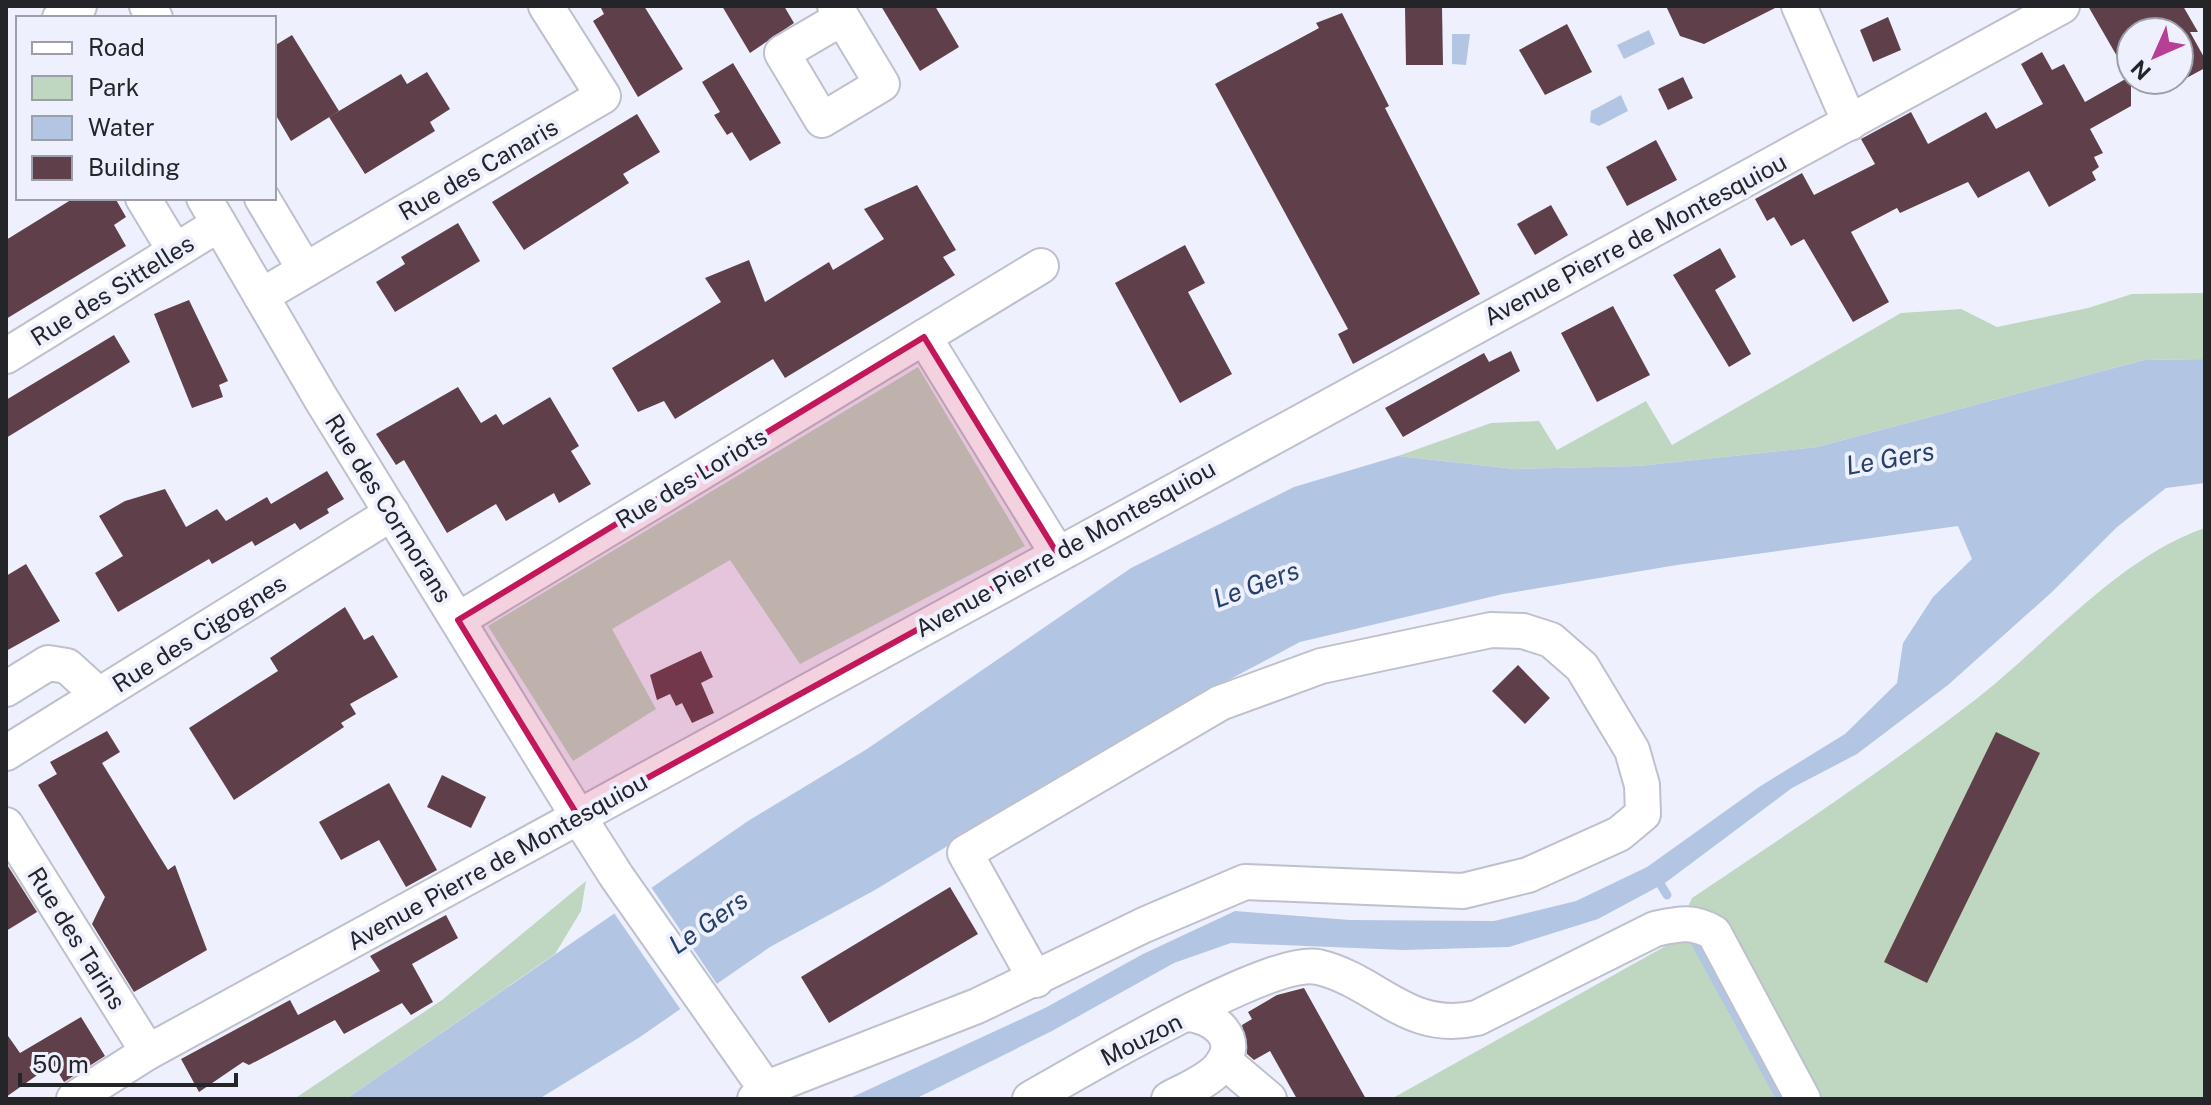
<svg xmlns="http://www.w3.org/2000/svg" width="2211" height="1105" viewBox="0 0 2211 1105" font-family="'Public Sans',sans-serif">
  <style>
    .green { fill: #bfd7c1 }
    .water { fill: #b2c6e4 }
    .pier { fill: #eef1fd }
    .lines { fill: none; stroke-linecap: round; stroke-linejoin: round }
    .stream { stroke: #b2c6e4; stroke-width: 9 }
    .building { fill: #5f3f49 }
    .minor-casing { stroke: #bec1cd; stroke-width: 38 }
    .minor { stroke: #fff; stroke-width: 34 }
    .marked { fill: #c2185b; fill-opacity: 0.2; stroke: #c2185b; stroke-width: 6; stroke-linejoin: round }
    .labels { text-anchor: middle; dominant-baseline: central; stroke-width: 8; stroke-linejoin: round; paint-order: stroke }
    .street-label { font-size: 24px; fill: #232529; stroke: #eef1fd }
    .water-label { font-size: 26px; font-style: italic; fill: #25416a; stroke: #eef1fd }
  </style>
  <rect width="100%" height="100%" fill="#eef1fd"/>
  <!-- green -->
  <g class="green">
    <path d="M2205,293V359L2144,360L1817,447L1638,466L1515,469L1398,456L1491,423L1539,421L1557,450L1646,401L1672,445L1901,313L1961,309L1997,327L2088,308L2132,294Z"/>
    <path d="M918,367L1025,546L800,664L730,560L612,629L656,709L573,761L488,626Z"/>
    <path d="M2205,528V1099H1391L1671,943L1692,898C1785,836 1879,773 1967,706C2042,650 2116,558 2205,528Z"/>
    <path d="M586,881L581,911L555,954L346,1099H294L442,1000Z"/>
  </g>
  <!-- water -->
  <g class="water">
    <path d="M1649,30L1655,44L1624,59L1617,45Z"/>
    <path d="M1452,34H1470L1466,65L1452,64Z"/>
    <path d="M1621,95L1628,111L1599,126L1590,122L1591,111Z"/>
    <path d="M2205,359V483L2166,488L2116,528L2052,592L1948,685L1857,754L1792,788L1665,883L1598,919L1509,947L1403,950L1231,943L1174,963L1052,1031L915,1099H848L1045,1008L1143,954L1235,911L1350,920L1494,921L1576,901L1647,867L1759,787L1845,734L1897,683L1903,643L1933,597L1972,559L1958,526L1677,565L1503,594L1300,642L1172,710L875,890L770,947L640,1037L539,1099H346L748,821L867,749L1131,568L1294,487L1398,456L1515,469L1638,466L1817,447L2144,360Z"/>
  </g>
  <!-- pier -->
  <path class="pier" d="M649,884L719,987L683,1013L612,910Z"/>
  <g class="lines">
    <!-- stream -->
    <g class="stream">
      <path d="M1656,877L1667,895"/>
      <path d="M1694,940L1781,1099"/>
    </g>
  </g>
  <!-- building -->
  <g class="building">
    <path d="M600,6H644L683,69L638,97L593,21L604,14Z"/>
    <path d="M722,6H784L794,23L750,53Z"/>
    <path d="M881,6H935L959,47L920,71Z"/>
    <path d="M1666,6H1779L1704,44L1680,36Z"/>
    <path d="M2088,6H2183L2198,32H2190L2205,59V68L2179,82V32H2131V106L2090,129L2103,153L2094,157L2099,167L2092,172L2096,180L2049,207L2029,171L1978,198L1968,182L1900,213L1897,208L1851,232L1889,302L1853,322L1804,239L1791,246L1774,217L1767,221L1755,199L1802,173L1814,195L1875,164L1861,139L1911,112L1928,144L1986,112L1996,129L2043,104L2021,64L2042,52L2052,70L2064,64L2085,102L2129,77Z"/>
    <path d="M1405,7H1442L1443,65H1406Z"/>
    <path d="M1342,13L1389,106L1385,108L1480,294L1353,364L1338,334L1348,329L1215,84L1319,28L1316,23Z"/>
    <path d="M1888,17L1901,50L1873,62L1860,30Z"/>
    <path d="M1567,24L1592,72L1545,95L1519,50Z"/>
    <path d="M292,35L339,111L291,141L274,112V46Z"/>
    <path d="M733,63L781,143L750,161L732,132L727,135L714,115L720,112L702,82Z"/>
    <path d="M427,72L450,109L430,122L435,131L365,174L329,117L401,74L407,84Z"/>
    <path d="M1683,77L1693,98L1668,110L1658,89Z"/>
    <path d="M637,114L660,152L623,174L629,183L524,250L492,202Z"/>
    <path d="M1656,140L1677,180L1627,206L1606,167Z"/>
    <path d="M917,185L956,250L943,257L955,275L785,378L773,359L675,419L664,401L638,412L612,368L721,302L705,278L749,260L765,302L829,262L833,270L884,239L864,209Z"/>
    <path d="M74,198H115L126,217L114,225L126,246L6,319V240Z"/>
    <path d="M1551,205L1568,235L1535,255L1517,224Z"/>
    <path d="M458,223L480,261L395,312L376,282L405,264L401,257Z"/>
    <path d="M1185,245L1205,283L1188,292L1232,374L1180,403L1115,283Z"/>
    <path d="M1720,248L1736,277L1715,290L1751,354L1729,367L1673,275Z"/>
    <path d="M189,300L228,381L219,385L223,397L192,408L154,314Z"/>
    <path d="M1613,306L1650,375L1597,402L1561,333Z"/>
    <path d="M114,335L130,362L6,438V400Z"/>
    <path d="M1511,351L1520,371L1403,437L1385,408L1484,353L1489,362Z"/>
    <path d="M458,387L481,423L496,414L503,425L550,397L579,446L571,451L591,484L559,503L554,493L506,521L496,504L447,533L404,460L396,465L376,434Z"/>
    <path d="M327,471L344,499L327,509L329,513L300,530L295,523L255,546L252,541L212,564L209,559L118,612L95,573L123,556L99,516L125,501L165,489L186,527L217,509L226,521L267,497L271,504Z"/>
    <path d="M26,564L60,621L6,651V576Z"/>
    <path d="M345,607L364,640L373,635L398,677L350,704L356,714L341,723L344,727L234,800L189,728L278,671L270,658Z"/>
    <path d="M701,651L713,677L701,683L714,713L692,723L682,703L676,706L670,694L657,700L650,675Z"/>
    <path d="M1518,665L1550,698L1525,724L1492,691Z"/>
    <path d="M107,731L120,752L102,763L168,870L175,865L207,950L134,992L92,924L105,897L38,785L57,774L50,762Z"/>
    <path d="M1996,732L2040,753L1927,983L1884,962Z"/>
    <path d="M442,775L486,797L471,828L427,807Z"/>
    <path d="M389,783L437,870L406,887L379,840L341,860L319,822Z"/>
    <path d="M6,863L37,912L6,931Z"/>
    <path d="M950,887L978,934L829,1023L801,977Z"/>
    <path d="M446,915L458,938L412,964L433,1002L411,1015L402,1003L344,1034L335,1020L249,1065L243,1062L199,1092L181,1059L290,1000L298,1015L380,971L370,956Z"/>
    <path d="M1304,988L1366,1099H1297L1270,1051L1254,1060L1247,1054L1242,1025L1252,1019L1248,1012L1277,995Z"/>
    <path d="M81,1017L105,1056L64,1082L53,1064L6,1097V1033L20,1053Z"/>
  </g>
  <g class="lines">
    <!-- minor casing -->
    <g class="minor-casing">
      <g id="minor">
        <path d="M147,6L155,18"/>
        <path d="M835,6L882,84L822,120L782,53L842,18"/>
        <path d="M1799,6L1850,123"/>
        <path d="M60,18L79,6"/>
        <path d="M143,198L175,251"/>
        <path d="M204,198L320,397L578,816L617,877L773,1099"/>
        <path d="M262,198L305,270"/>
        <path d="M261,296L603,96L546,6"/>
        <path d="M924,337L1057,553"/>
        <path d="M6,356L219,224"/>
        <path d="M458,620L1041,266"/>
        <path d="M6,689L48,663L67,666L99,695"/>
        <path d="M6,753L392,513"/>
        <path d="M6,825L148,1052"/>
        <path d="M1224,1061L1269,1099"/>
        <path d="M74,1099L148,1052L2062,6"/>
        <path d="M755,1099L767,1088L977,1006L1144,925L1245,882L1463,891L1528,875L1619,834L1643,814L1642,785L1632,750L1582,667L1551,640L1523,631L1491,630L1321,666L1220,703L965,853L1036,980"/>
        <path d="M1030,1099C1080,1071 1270,957 1318,967C1378,981 1407,1034 1477,1018L1655,929C1678,924 1693,920 1714,933L1803,1099"/>
        <path d="M1169,1099C1185,1090 1207,1082 1219,1068C1244,1040 1214,1014 1185,1014"/>
      </g>
    </g>
    <!-- minor -->
    <use href="#minor" class="minor"/>
  </g>
  <!-- marked area -->
  <path class="marked" d="M924,337L1057,553L578,816L458,620Z"/>
  <g class="labels">
    <!-- street labels -->
    <g class="street-label">
      <text transform="translate(478 169) rotate(-30)">Rue des Canaris</text>
      <text transform="translate(1635 239) rotate(-28)">Avenue Pierre de Montesquiou</text>
      <text transform="translate(112 290) rotate(-32)">Rue des Sittelles</text>
      <text transform="translate(691 478) rotate(-31)">Rue des Loriots</text>
      <text transform="translate(389 508) rotate(58)">Rue des Cormorans</text>
      <text transform="translate(1065 548) rotate(-29)">Avenue Pierre de Montesquiou</text>
      <text transform="translate(199 633) rotate(-32)">Rue des Cigognes</text>
      <text transform="translate(497 861) rotate(-29)">Avenue Pierre de Montesquiou</text>
      <text transform="translate(77 938) rotate(58)">Rue des Tarins</text>
      <text transform="translate(1141 1039) rotate(-27)">Mouzon</text>
    </g>
    <!-- water labels -->
    <g class="water-label">
      <text transform="translate(1890 458) rotate(-10)">Le Gers</text>
      <text transform="translate(1256 584) rotate(-20)">Le Gers</text>
      <text transform="translate(708 922) rotate(-35)">Le Gers</text>
    </g>
  </g>
  <!-- border -->
  <rect width="2211" height="1105" fill="none" stroke="#232529" stroke-width="16"/>
  <!-- legend -->
  <rect x="16" y="16" width="260" height="184" fill="#eef1fd" stroke="#9d9fa8" stroke-width="2"/>
  <rect x="32" y="42" width="40" height="12" fill="#ffffff" stroke="#9d9fa8" stroke-width="2"/>
  <text x="88" y="56" font-size="24" fill="#232529">Road</text>
  <rect x="32" y="76" width="40" height="24" fill="#bfd7c1" stroke="#9d9fa8" stroke-width="2"/>
  <text x="88" y="96" font-size="24" fill="#232529">Park</text>
  <rect x="32" y="116" width="40" height="24" fill="#b2c6e4" stroke="#9d9fa8" stroke-width="2"/>
  <text x="88" y="136" font-size="24" fill="#232529">Water</text>
  <rect x="32" y="156" width="40" height="24" fill="#5f3f49" stroke="#9d9fa8" stroke-width="2"/>
  <text x="88" y="176" font-size="24" fill="#232529">Building</text>
  <!-- north arrow -->
  <g transform="translate(2155 56) rotate(225)"><circle r="38" fill="#eef1fd" stroke="#9d9fa8" stroke-width="2"/>
  <path d="M0-6L14 30L0 20L-14 30Z" fill="#b74096"/>
  <text y="-12" font-size="22" font-weight="bold" text-anchor="middle" fill="#232529">N</text>
  </g>
  <!-- scale -->
  <path d="M20 1073v12h216v-12" fill="none" stroke="#232529" stroke-width="4"/>
  <text x="32" y="1073" font-size="24" fill="#232529" stroke="#eef1fd" stroke-width="6" paint-order="stroke">50 m</text>
</svg>
